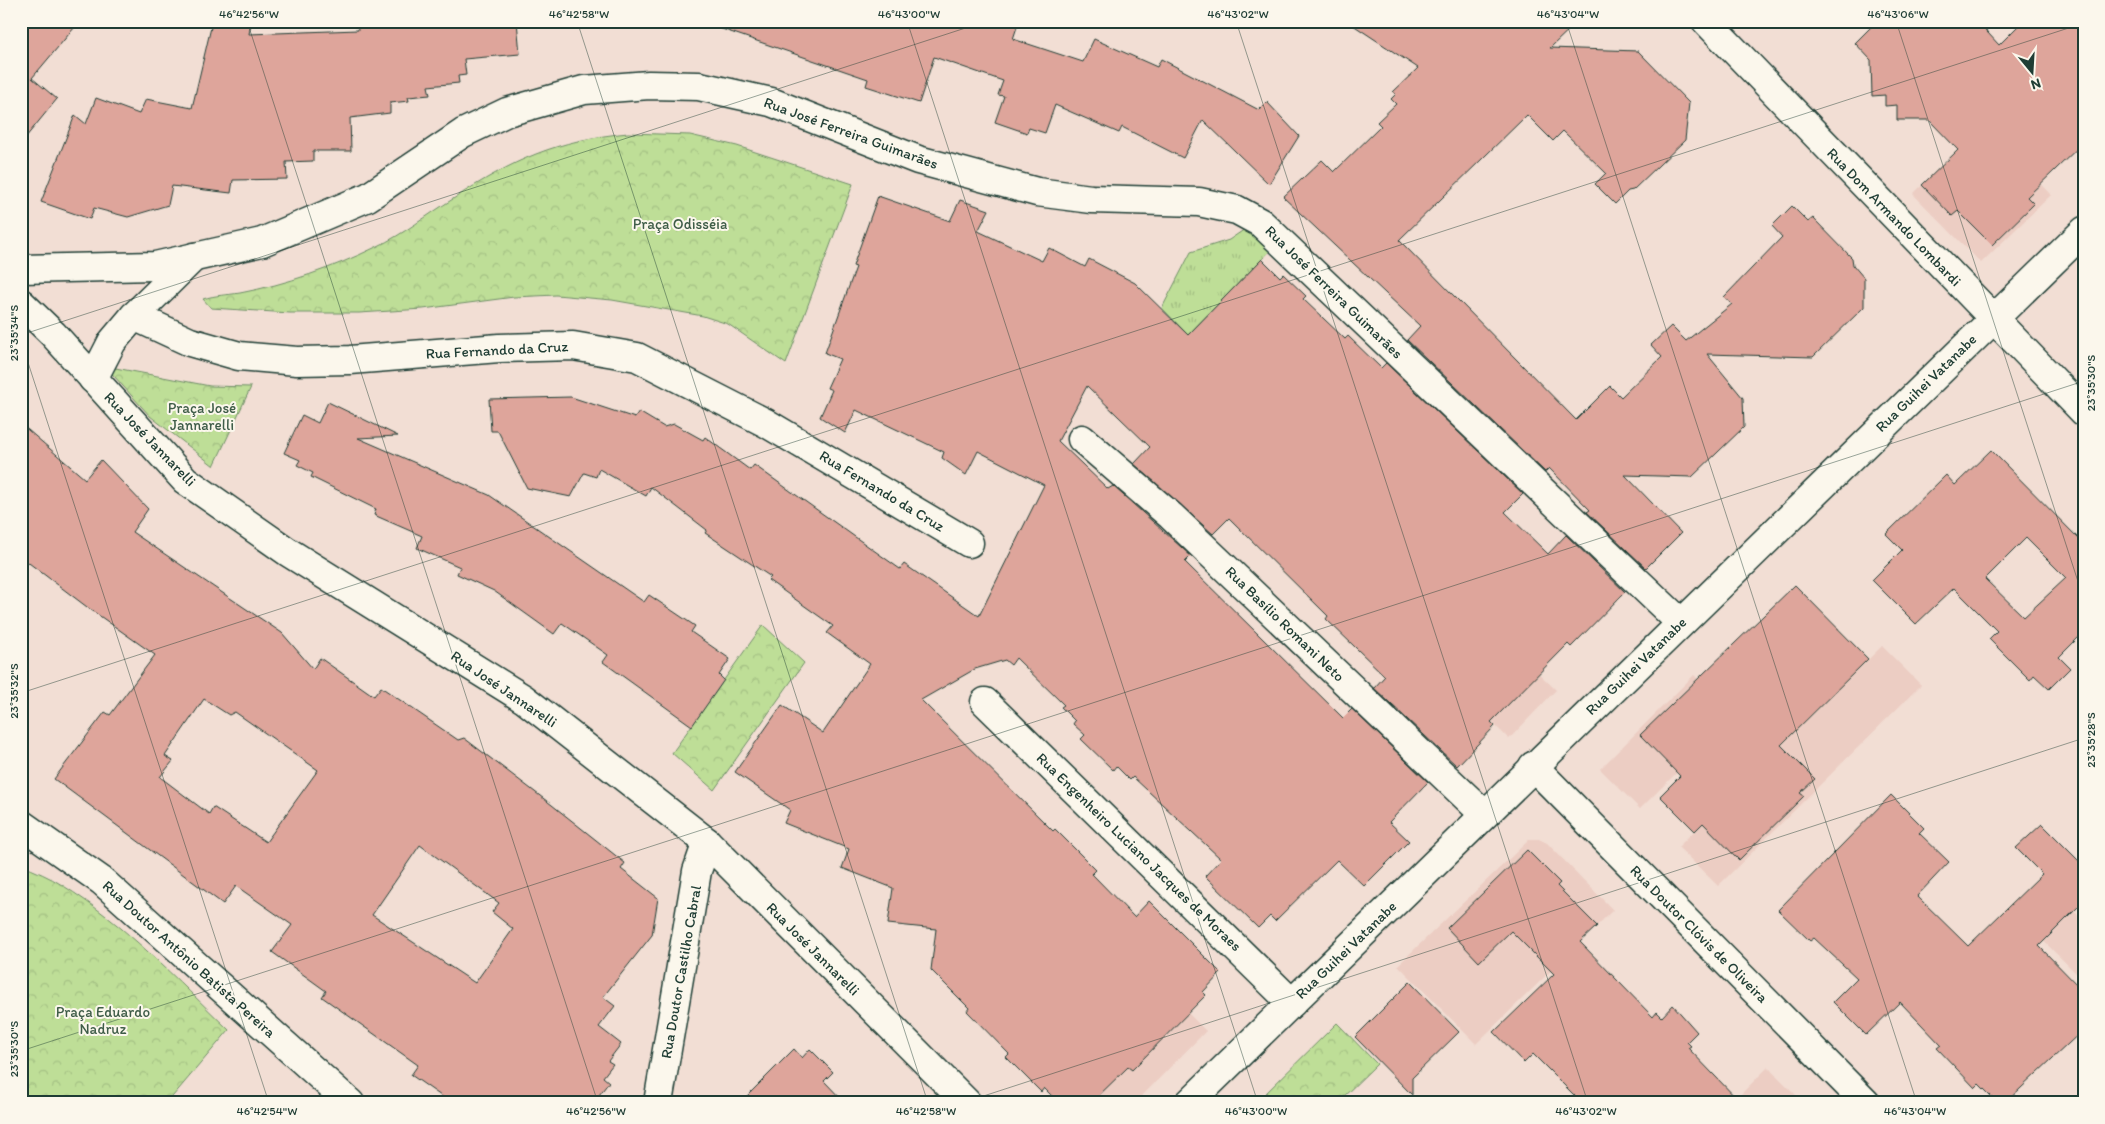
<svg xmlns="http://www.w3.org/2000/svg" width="2105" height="1124" viewBox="0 0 2105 1124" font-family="Itim,sans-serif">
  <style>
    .built { fill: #eccdc3 }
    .grass { fill: url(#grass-tufts); stroke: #6e8e66 }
    .forest { fill: url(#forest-crowns); stroke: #6e8e66 }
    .building { fill: #dea59b; stroke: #1f3d34; fill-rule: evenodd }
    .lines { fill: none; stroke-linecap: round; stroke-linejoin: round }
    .minor-casing { stroke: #1f3d34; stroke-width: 31 }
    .minor { stroke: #fbf7ec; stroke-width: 28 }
    .ticks { fill: none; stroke: #1f3d34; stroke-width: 1; stroke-opacity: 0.45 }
    .labels { text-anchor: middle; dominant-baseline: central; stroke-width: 4; stroke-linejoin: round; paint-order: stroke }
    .street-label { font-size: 15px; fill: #1f3d34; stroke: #fbf7ec }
    .park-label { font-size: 15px; fill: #3f5d48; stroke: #fbf7ec }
    .neatline { fill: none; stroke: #1f3d34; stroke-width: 2 }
    .ticks-label { font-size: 12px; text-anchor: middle; fill: #1f3d34 }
  </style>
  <defs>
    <pattern id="grass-tufts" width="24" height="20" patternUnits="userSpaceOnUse" patternTransform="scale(1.25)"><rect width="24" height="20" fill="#bede97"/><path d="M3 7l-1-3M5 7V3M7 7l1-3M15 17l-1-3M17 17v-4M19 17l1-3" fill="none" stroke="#a3bf83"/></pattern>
    <pattern id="forest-crowns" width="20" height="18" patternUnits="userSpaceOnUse" patternTransform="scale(1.25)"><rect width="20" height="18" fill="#bede97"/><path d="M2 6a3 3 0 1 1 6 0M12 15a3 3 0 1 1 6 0" fill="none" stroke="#a3bf83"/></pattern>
  </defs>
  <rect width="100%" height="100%" fill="#f2ded4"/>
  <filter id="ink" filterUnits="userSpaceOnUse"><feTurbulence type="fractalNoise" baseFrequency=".02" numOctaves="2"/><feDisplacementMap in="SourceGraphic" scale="10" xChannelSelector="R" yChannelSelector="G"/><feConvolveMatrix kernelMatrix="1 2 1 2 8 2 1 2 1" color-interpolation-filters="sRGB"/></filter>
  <g filter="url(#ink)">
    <!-- built -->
    <g class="built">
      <path d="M1983,125L2051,195L1981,263L1913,194Z"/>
      <path d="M1462,599L1556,690L1509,739L1475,706Z"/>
      <path d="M1882,646L1921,685L1718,886L1678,847Z"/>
      <path d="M1694,675L1734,716L1640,809L1600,769Z"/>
      <path d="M1530,839H1539L1547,843L1613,910L1476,1044L1398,965Z"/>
      <path d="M2039,877L2084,921V981L2009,907Z"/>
      <path d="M1185,1010L1206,1031L1135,1103H1044L1121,1028Z"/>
      <path d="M1768,1067L1804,1103H1732Z"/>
    </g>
    <!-- grass -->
    <path class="grass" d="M1245,229L1274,247L1188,335L1162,308L1191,252L1229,240Z"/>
    <!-- forest -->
    <g class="forest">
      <path d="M628,133L690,135L737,146L853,184L786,364L728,324L703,316L612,300L556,295L514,297L423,309L359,313H290L211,308L203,299C215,295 228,295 240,293C287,284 333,268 376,247C404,234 427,215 453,199C513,160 556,140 628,133Z"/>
      <path d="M105,366L210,386L251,387L214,466L150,416Z"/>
      <path d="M763,625L804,663L714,790L672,753Z"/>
      <path d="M21,865C35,871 50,877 62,885C125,924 176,979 229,1030L167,1103H21Z"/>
      <path d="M1337,1023L1377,1064L1337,1103H1256Z"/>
    </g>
    <!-- building -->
    <g class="building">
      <path d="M21,21H80L32,78L57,99L21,143Z"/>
      <path d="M357,21H517L520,54L464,59L466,75L458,76L459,83L428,86L430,95L408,97L409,101L390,103V113L350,118L351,151H313V161L286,162L287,179L233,180L231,193L172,186L168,205L128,217L94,208L90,219L41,202L75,115L86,124L96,98L139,114L146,99L192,108L212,23L251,24L249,34L358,30Z"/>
      <path d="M714,21H1019L1013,39L1083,62L1094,39L1157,67L1161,59L1259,110L1267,102L1299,136L1269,184L1203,120L1183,158L1122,127L1119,133L1055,105L1045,133L1029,128L1027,133L995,122L1004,96L998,95L1003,81L934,57L919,103L866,86L868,79L713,26Z"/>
      <path d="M1347,21H1578L1550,48L1638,51L1689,103L1685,140L1633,190L1628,191L1615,204L1595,184L1606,173L1563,131L1553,141L1527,115L1399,240L1576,420L1610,386L1621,397L1662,357L1651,345L1671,326L1686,341L1732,304L1724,297L1782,237L1772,226L1792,206L1808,222L1813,218L1852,258L1853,265L1864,278V307L1813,357L1707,354L1743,398L1744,427L1692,477L1625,475L1681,533L1646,568L1587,512L1590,510L1549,468L1545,472L1407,340L1420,326L1283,197L1322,160L1334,172L1381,126L1377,122L1396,104L1391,99L1396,94L1393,92L1418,68Z"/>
      <path d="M1877,21H1977L1999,45L2023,21H2084V142L2027,197L2034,204L1992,245L1958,211L1952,216L1922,185L1958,150L1929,120H1897V105L1885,106V95L1872,96L1871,60L1855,43Z"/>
      <path d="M878,196L950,221L960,200L989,210L978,231L1042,261L1049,248L1085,267L1089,259L1135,283L1188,335L1262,259L1280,277L1283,274L1306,296L1303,299L1345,339L1348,336L1381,368L1386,363L1523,494L1505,512L1548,554L1566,535L1625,592L1571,647L1568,644L1491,722L1495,726L1457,766L1374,688L1385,676L1326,619L1328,616L1229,518L1213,534L1134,464L1150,447L1087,386L1058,441L1108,489L1113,486L1191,556L1185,562L1343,718L1352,709L1428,782L1389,822L1409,841L1364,886L1337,860L1275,921L1270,916L1258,928L1205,876L1221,859L1133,777L1130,780L1116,766L1113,770L1081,739L1085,735L1073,724L1075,721L1061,707L1064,705L1016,658L1011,665L1005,660L975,669L921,700L1053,831L1055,829L1096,870L1092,874L1134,917L1149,901L1221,973L1203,992L1206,995L1132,1070L1128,1067L1091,1103H1059L1044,1088L1041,1092L1006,1057L1009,1054L967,1011L969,1008L931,970L936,929L888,924L893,888L842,868L849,849L784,823L790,810L735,772L782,705L823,733L870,664L827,633L833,626L768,580L771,577L705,533L707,530L651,487L646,496L599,469L596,477L584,473L571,497L527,488L498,431H491L489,399L571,397L635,418L639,412L664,427L674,424L703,440L705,437L750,470L754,465L900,569L904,564L979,616L1044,485L978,451L966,475L942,458L944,452L856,410L845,433L820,417L832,390L827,388L840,359L825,353L856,267L853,266Z"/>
      <path d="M328,402L398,436L358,438L489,495L644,602L649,595L695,626L691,632L730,659L719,675L724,680L692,726L603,662L608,655L562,623L554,634L494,591L457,574L460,567L417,548L422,536L374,515L376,509L311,477L313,473L297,465L300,460L284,453L302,415L318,423Z"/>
      <path d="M21,424L85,479L101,460L148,509L132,532L282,633L313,669L320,658L374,696L381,687L458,740L464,738L552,805L625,863L621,869L658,898L652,935L603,997L615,1006L599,1027L621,1044L608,1061L613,1064L603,1077L609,1082L593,1103H451L411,1075L418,1065L322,997L326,991L272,952L292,925L236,886L223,904L54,779L105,712L110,715L155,655L87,607L21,557ZM204,699L229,715L235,712L318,770L266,842L213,807L209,814L160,777L173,761L165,756ZM420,845L499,903L492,912L513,929L475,983L372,915Z"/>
      <path d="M1991,450L2084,544V632L2059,657L2070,668L2049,689L2034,675L2030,680L1989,639L1997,631L1954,588L1916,624L1872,580L1902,550L1886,534L1946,475L1955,485ZM2026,538L2066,578L2024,617L1985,579Z"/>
      <path d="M1795,585L1868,659L1781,745L1815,779L1800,793L1804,796L1739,860L1703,823L1695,831L1660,796L1680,776L1640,735Z"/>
      <path d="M1891,795L1924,828L1919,833L1949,862L1917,896L1968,946L2042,874L2016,848L2042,824L2084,866V901L2039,946L2084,992V1029L2005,1103H1998L1979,1084L1975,1088L1937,1048L1941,1045L1900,1002L1866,1035L1833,1002L1857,978L1814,938L1810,941L1778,910Z"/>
      <path d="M1527,850L1560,883L1557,886L1597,926L1580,942L1653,1017L1657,1012L1662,1017L1673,1005L1697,1032L1687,1042L1691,1046L1688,1048L1741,1103H1582L1533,1054L1524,1063L1494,1032L1554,974L1511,931L1479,962L1447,928Z"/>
      <path d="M1410,982L1459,1032L1412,1078V1095L1355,1037Z"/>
      <path d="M794,1049L802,1058L810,1049L833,1072L824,1081L845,1103H740Z"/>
    </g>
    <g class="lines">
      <!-- minor casing -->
      <g class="minor-casing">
        <g id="minor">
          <path d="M1706,21L2084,412"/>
          <path d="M21,269L155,266L262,242L368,197L463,133L507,112L584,90L649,85L699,86L771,102L918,160L1037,192L1091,199L1199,202L1237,210L1261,223L1680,622"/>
          <path d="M21,303L53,334L185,480L288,552L524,699L707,842L967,1103"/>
          <path d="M134,316L190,342L239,356L297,361L350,360L499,348L573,346L637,357L766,423L969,543"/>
          <path d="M93,379L112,342L134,316L194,257"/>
          <path d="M1082,439L1171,516L1484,814"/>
          <path d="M985,702L1292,1003"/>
          <path d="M1533,766L1866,1103"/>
          <path d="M21,824L102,881L350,1103"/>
          <path d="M658,1103L697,871L707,842"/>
          <path d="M1189,1103L2084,231"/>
        </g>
      </g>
      <!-- minor -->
      <use href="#minor" class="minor"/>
    </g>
  </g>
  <!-- ticks -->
  <path class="ticks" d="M247,21L598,1103M577,21L928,1103M907,21L1258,1103M1236,21L1588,1103M1566,21L1917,1103M1896,21L2084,600M21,335L987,21M21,341L269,1103M21,693L2084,23M21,1051L2084,381M962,1103L2084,738M2064,1103L2084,1096"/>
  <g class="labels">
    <!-- street labels -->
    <g class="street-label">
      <text transform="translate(851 133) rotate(20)">Rua José Ferreira Guimarães</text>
      <text transform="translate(1894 217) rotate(46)">Rua Dom Armando Lombardi</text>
      <text transform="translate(1334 292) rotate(44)">Rua José Ferreira Guimarães</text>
      <text transform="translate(497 350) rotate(-3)">Rua Fernando da Cruz</text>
      <text transform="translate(1926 383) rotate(-44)">Rua Guihei Vatanabe</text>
      <text transform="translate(150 439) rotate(46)">Rua José Jannarelli</text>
      <text transform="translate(882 491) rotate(31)">Rua Fernando da Cruz</text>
      <text transform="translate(1285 624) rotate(44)">Rua Basílio Romani Neto</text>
      <text transform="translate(1636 666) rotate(-44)">Rua Guihei Vatanabe</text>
      <text transform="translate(504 689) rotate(34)">Rua José Jannarelli</text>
      <text transform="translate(1139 852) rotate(44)">Rua Engenheiro Luciano Jacques de Moraes</text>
      <text transform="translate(1699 934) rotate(45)">Rua Doutor Clóvis de Oliveira</text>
      <text transform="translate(813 949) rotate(45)">Rua José Jannarelli</text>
      <text transform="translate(1346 950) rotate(-44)">Rua Guihei Vatanabe</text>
      <text transform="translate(189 959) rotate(42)">Rua Doutor Antônio Batista Pereira</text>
      <text transform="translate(681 972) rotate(-80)">Rua Doutor Castilho Cabral</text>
    </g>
    <!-- park labels -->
    <g class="park-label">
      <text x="680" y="224">Praça Odisséia</text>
      <text x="202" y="408">Praça José<tspan x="202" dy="17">Jannarelli</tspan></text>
      <text x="103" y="1012">Praça Eduardo<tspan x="103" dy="17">Nadruz</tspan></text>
    </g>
  </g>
  <!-- margin -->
  <rect width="2105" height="1124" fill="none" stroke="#fbf7ec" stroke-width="55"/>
  <!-- north arrow -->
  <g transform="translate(2032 72) rotate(162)" stroke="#fbf7ec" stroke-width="4" paint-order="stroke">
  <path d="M0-4L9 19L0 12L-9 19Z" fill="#1f3d34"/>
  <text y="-8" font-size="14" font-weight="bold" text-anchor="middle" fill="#1f3d34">N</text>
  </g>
  <rect x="28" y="28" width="2050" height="1068" class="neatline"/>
  <g class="ticks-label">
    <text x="249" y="18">46°42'56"W</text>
    <text x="579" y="18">46°42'58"W</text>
    <text x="909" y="18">46°43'00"W</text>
    <text x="1238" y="18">46°43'02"W</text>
    <text x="1568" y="18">46°43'04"W</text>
    <text x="1898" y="18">46°43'06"W</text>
    <text transform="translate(14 333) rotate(-90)" y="4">23°35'34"S</text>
    <text transform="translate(2091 383) rotate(-90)" y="4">23°35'30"S</text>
    <text transform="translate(14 691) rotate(-90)" y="4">23°35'32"S</text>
    <text transform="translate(2091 740) rotate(-90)" y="4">23°35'28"S</text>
    <text transform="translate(14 1049) rotate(-90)" y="4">23°35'30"S</text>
    <text x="267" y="1115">46°42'54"W</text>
    <text x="596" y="1115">46°42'56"W</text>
    <text x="926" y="1115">46°42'58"W</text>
    <text x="1256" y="1115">46°43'00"W</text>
    <text x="1586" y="1115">46°43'02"W</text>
    <text x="1915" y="1115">46°43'04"W</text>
  </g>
</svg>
